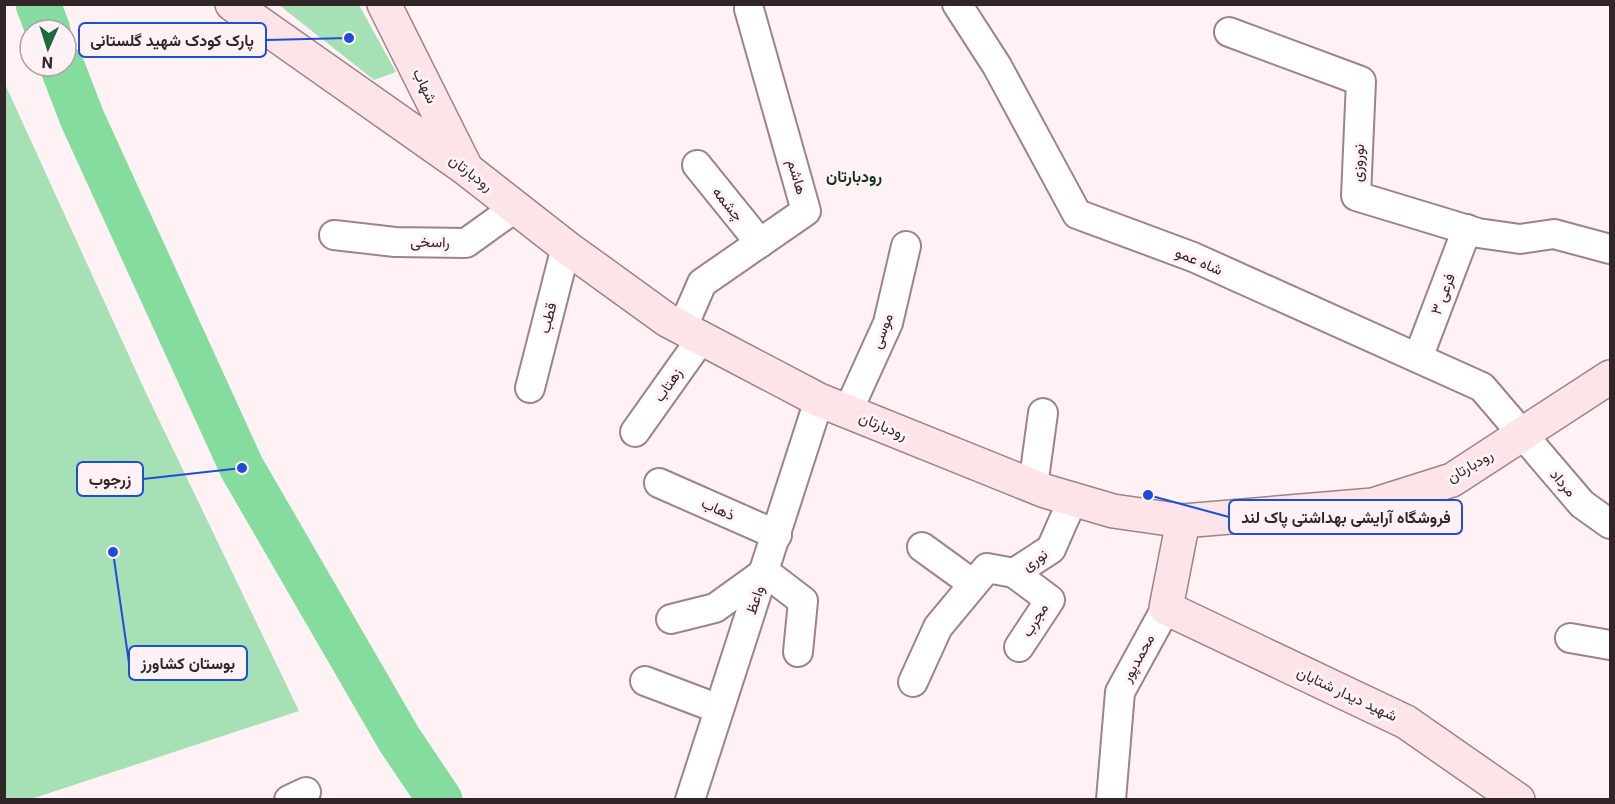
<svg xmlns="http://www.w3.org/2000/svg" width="1615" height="804" viewBox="0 0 1615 804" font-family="Roboto,Vazirmatn,sans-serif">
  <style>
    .green { fill: #a6e1b6 }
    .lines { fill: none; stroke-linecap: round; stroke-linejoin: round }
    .river { stroke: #85dc9f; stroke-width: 45 }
    .street-casing { stroke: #9f8287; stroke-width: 32 }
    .secondary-casing { stroke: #9f8287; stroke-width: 36 }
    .street { stroke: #fff; stroke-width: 28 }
    .secondary { stroke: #fce4e9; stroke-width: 33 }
    .labels { text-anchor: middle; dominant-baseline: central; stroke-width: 6; stroke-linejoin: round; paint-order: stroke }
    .street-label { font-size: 15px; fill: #312528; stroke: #fff1f4 }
    .neighbourhood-label { font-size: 16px; font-weight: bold; fill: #0e331c; stroke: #fff1f4 }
    .leader { fill: none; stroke: #1d4ed8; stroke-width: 2 }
    .callout-dot { fill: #1d4ed8; stroke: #fff1f4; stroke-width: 2 }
    .callout { fill: #fff1f4; stroke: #1d4ed8; stroke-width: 2 }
    .callout-label { font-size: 16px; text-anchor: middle; font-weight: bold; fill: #312528 }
  </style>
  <rect width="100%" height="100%" fill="#fff1f4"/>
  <!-- green -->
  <g class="green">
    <path d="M279,5H359L396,72L374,80Z"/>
    <path d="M5,84L146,393L299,711L28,800L4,799Z"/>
  </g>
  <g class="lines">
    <!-- river -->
    <g class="river">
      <path d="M38,4L48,30"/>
      <path d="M62,66L82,118L242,468L399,739L440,800"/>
    </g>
    <!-- street casing -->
    <g class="street-casing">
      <g id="street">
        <path d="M957,4L997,66L1077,214L1193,257L1482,387L1582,504L1610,524"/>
        <path d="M1229,32L1361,81L1356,196L1478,233L1520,239L1554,234L1610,249"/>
        <path d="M697,165L760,243"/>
        <path d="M334,235L395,242L466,243L516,207"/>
        <path d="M682,329L702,283L806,211L749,9"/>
        <path d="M1418,358L1467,229"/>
        <path d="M530,388L566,247"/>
        <path d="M848,411L888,323L906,246"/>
        <path d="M635,432L701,339"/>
        <path d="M659,483L777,535"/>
        <path d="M1033,486L1043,413"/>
        <path d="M922,547L973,584"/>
        <path d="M1014,573L1050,600L1019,647"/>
        <path d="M671,619L715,608L765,572L803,601L798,652"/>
        <path d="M1570,638L1610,645"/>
        <path d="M645,681L719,709"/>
        <path d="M913,682L938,627L987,568L1014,573L1051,549L1073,499"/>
        <path d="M289,800L306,792"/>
        <path d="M690,800L819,400"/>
        <path d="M1111,800L1120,692L1166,608"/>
      </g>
    </g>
    <!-- secondary casing -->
    <g class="secondary-casing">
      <g id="secondary">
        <path d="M232,4L465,168L566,247L667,320L819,400L1045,491L1113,511L1183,521L1373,505L1452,480L1610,377"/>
        <path d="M384,4L465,166"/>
        <path d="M1183,521L1166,608L1406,722L1518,800"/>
      </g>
    </g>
    <!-- street -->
    <use href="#street" class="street"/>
    <!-- secondary -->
    <use href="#secondary" class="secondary"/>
  </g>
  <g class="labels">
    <!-- street labels -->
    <g class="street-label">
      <text transform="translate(425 86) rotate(64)">شهاب</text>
      <text transform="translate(1358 163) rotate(-87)">نوروزی</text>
      <text transform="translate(471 173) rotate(37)">رودبارتان</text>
      <text transform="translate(797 177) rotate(74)">هاشم</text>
      <text transform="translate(728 204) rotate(51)">چشمه</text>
      <text transform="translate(430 242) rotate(1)">راسخی</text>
      <text transform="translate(1199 261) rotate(23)">شاه عمو</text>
      <text transform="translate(1443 294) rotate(-69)">فرعی ۳</text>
      <text transform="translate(548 318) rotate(-76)">قطب</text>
      <text transform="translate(882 331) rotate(-69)">موسی</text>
      <text transform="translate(668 385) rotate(-55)">زهتاب</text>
      <text transform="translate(883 426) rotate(22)">رودبارتان</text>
      <text transform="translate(1470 466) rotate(-30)">رودبارتان</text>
      <text transform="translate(1563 483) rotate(49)">مرداد</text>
      <text transform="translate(718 509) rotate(24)">ذهاب</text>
      <text transform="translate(1035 560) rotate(-34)">نوری</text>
      <text transform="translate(755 600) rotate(-72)">واعظ</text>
      <text transform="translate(1035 620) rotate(-58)">مجرب</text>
      <text transform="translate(1138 658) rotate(-61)">محمدپور</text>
      <text transform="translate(1347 694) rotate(25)">شهید دیدار شتابان</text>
    </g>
    <!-- neighbourhood labels -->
    <g class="neighbourhood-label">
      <text x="854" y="176">رودبارتان</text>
    </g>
  </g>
  <!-- callouts -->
  <path class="leader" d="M349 38L266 40M242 468L143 479M1148 495L1229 517M113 552L129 663"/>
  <g class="callout-dot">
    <circle cx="349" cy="38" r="6"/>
    <circle cx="242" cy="468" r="6"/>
    <circle cx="1148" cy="495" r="6"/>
    <circle cx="113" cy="552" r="6"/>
  </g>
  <g class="callout">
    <rect x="79" y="23" width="187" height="34" rx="6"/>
    <rect x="77" y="462" width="66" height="34" rx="6"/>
    <rect x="1229" y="500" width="233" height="34" rx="6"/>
    <rect x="129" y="646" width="118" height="34" rx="6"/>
  </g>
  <g class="callout-label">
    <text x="172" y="46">پارک کودک شهید گلستانی</text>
    <text x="110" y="485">زرجوب</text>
    <text x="1346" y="523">فروشگاه آرایشی بهداشتی پاک لند</text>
    <text x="188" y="669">بوستان کشاورز</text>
  </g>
  <!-- border -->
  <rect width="1615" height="804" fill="none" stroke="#312528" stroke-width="12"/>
  <!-- north arrow -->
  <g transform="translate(48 48) rotate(183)"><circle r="28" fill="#fff1f4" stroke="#ad9fa2" stroke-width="1.5"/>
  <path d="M0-4.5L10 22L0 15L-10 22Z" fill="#1b6c3c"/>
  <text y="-9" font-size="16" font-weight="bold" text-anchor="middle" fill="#312528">N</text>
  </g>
</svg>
